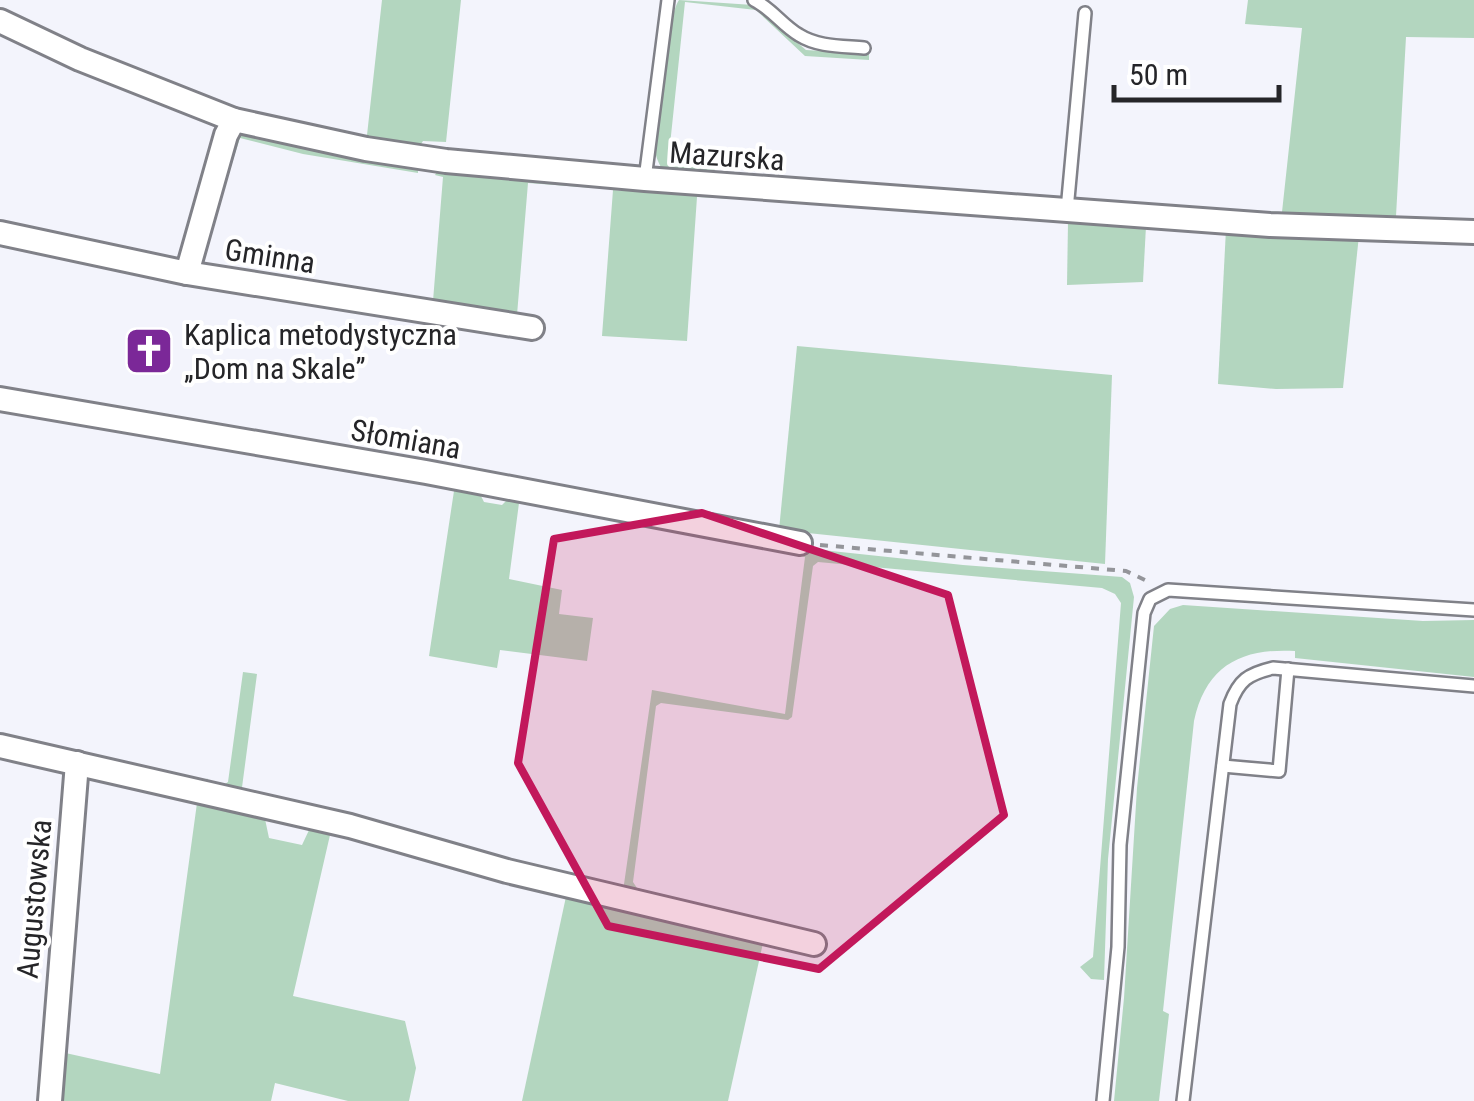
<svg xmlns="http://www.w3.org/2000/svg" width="1474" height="1101" viewBox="0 0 1474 1101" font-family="'Roboto Condensed',sans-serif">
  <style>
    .green { fill: #b3d6bf }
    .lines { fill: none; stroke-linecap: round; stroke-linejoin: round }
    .service-casing { stroke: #808188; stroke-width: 16 }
    .minor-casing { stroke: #808188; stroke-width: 28 }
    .path { stroke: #94959a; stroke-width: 4; stroke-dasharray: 8 8; stroke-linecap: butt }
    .service { stroke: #fff; stroke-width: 11 }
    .minor { stroke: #fff; stroke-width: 22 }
    .marked { fill: #c2185b; fill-opacity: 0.2; stroke: #c2185b; stroke-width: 8; stroke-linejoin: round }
    .labels { text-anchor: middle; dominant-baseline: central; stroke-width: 8; stroke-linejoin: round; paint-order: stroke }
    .street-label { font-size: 30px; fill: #252528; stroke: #fff }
    .poi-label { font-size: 30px; fill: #252528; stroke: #fff; text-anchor: start }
  </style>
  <rect width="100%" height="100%" fill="#f3f4fc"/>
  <!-- green -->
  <g class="green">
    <path d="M382,0H461L446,142L423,141L421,144L371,143L367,135Z"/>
    <path d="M679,0L753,5L806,50L869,54V60L805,56L756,10L685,2L668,164L715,167L714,178L662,169C658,162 655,155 655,147C654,122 667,17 679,0Z"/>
    <path d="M1248,0H1474V38L1406,37L1396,216L1443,218L1440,223L1250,214L1246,210L1282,212L1302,28L1245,24Z"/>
    <path d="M246,132L418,166V173L303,154L240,138L200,264L364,290L361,293L332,291L201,267L198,260L232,144L239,134Z"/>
    <path d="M438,170L590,182L594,188L528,183L517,315L433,301L443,177L435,175Z"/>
    <path d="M630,185L733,194L735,199L697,197L687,341L602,336L613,190L626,191Z"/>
    <path d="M1068,223L1146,226L1143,282L1067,285Z"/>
    <path d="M1226,229L1359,235L1343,388L1276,389L1218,384Z"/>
    <path d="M797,346L1112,375L1105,564L779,530Z"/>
    <path d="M453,482L478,490L484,502L502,505L512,495L527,498L534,505L519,503L509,579L562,590L559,614L593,618L587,661L500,650L497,668L429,656L454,491L448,490Z"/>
    <path d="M775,545L963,565L1122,577L1130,583L1134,597L1108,859L1104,980L1091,979L1080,967L1093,957L1121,603L1115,594L1102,588L818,562L813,566L792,717L788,720L661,703L656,706L633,882L637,888L824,937V940L623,891L652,690L785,714L805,557L773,550Z"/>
    <path d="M1183,605L1423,621L1474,620V677L1295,658V651C1241,648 1206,666 1194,721L1163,1011L1169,1014L1159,1101H1114L1124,998L1137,788L1154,626L1170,609Z"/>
    <path d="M243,672L257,674L241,795L205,785L207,778L209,783L222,786L228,782Z"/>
    <path d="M197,803L265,819L269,838L302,845L310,828L323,827L418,856L330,835L293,996L405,1021L416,1068L409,1101H348L275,1083L271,1101H59L61,1052L160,1074Z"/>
    <path d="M567,892L763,943L728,1101H522Z"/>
  </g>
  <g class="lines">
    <!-- service casing -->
    <g class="service-casing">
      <g id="service">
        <path d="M754,0C772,9 782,25 799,35C818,47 842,46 864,48"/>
        <path d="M645,179L668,0"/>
        <path d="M1067,210L1085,13"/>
        <path d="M1223,766L1279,771L1288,669"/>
        <path d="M1103,1101L1118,947L1120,845L1144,613L1150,599L1168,590L1474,610"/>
        <path d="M1183,1101L1230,704C1239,680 1248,674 1273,668L1474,686"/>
      </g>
    </g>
    <!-- minor casing -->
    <g class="minor-casing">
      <g id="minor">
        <path d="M0,21L80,59L234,120L366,149L446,161L645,179L1270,225L1474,232"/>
        <path d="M0,233L187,273L532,328"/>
        <path d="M187,273L226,135L234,120"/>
        <path d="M0,399L426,472L800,543"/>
        <path d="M0,746L350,826L507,871L814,944"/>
        <path d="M50,1101L77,763"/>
      </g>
    </g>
    <!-- path -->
    <path class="path" d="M820,545L1126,571L1147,581"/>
    <!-- service -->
    <use href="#service" class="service"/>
    <!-- minor -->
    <use href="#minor" class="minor"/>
  </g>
  <!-- marked area -->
  <path class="marked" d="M702,513L948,595L1004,815L819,969L608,926L518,763L554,539Z"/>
  <!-- icons -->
  <defs>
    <g id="church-square" transform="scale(2.5)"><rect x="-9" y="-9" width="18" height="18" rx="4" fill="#7b2898" stroke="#fff"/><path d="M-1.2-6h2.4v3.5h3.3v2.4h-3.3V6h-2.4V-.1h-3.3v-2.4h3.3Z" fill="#fff"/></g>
  </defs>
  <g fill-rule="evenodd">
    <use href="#church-square" x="149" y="351"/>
  </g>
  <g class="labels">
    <!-- street labels -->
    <g class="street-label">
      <text transform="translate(727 156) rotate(4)">Mazurska</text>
      <text transform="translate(270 256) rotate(9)">Gminna</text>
      <text transform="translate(406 439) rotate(10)">Słomiana</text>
      <text transform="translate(34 899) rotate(-85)">Augustowska</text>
    </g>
    <!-- poi labels -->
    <g class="poi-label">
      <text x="184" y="334">Kaplica metodystyczna<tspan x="184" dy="34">„Dom na Skale”</tspan></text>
    </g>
  </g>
  <!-- scale -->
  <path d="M1114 85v15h165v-15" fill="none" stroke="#252528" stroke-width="5"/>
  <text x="1129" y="85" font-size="30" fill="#252528" stroke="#ffffff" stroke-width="8" paint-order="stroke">50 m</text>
</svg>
